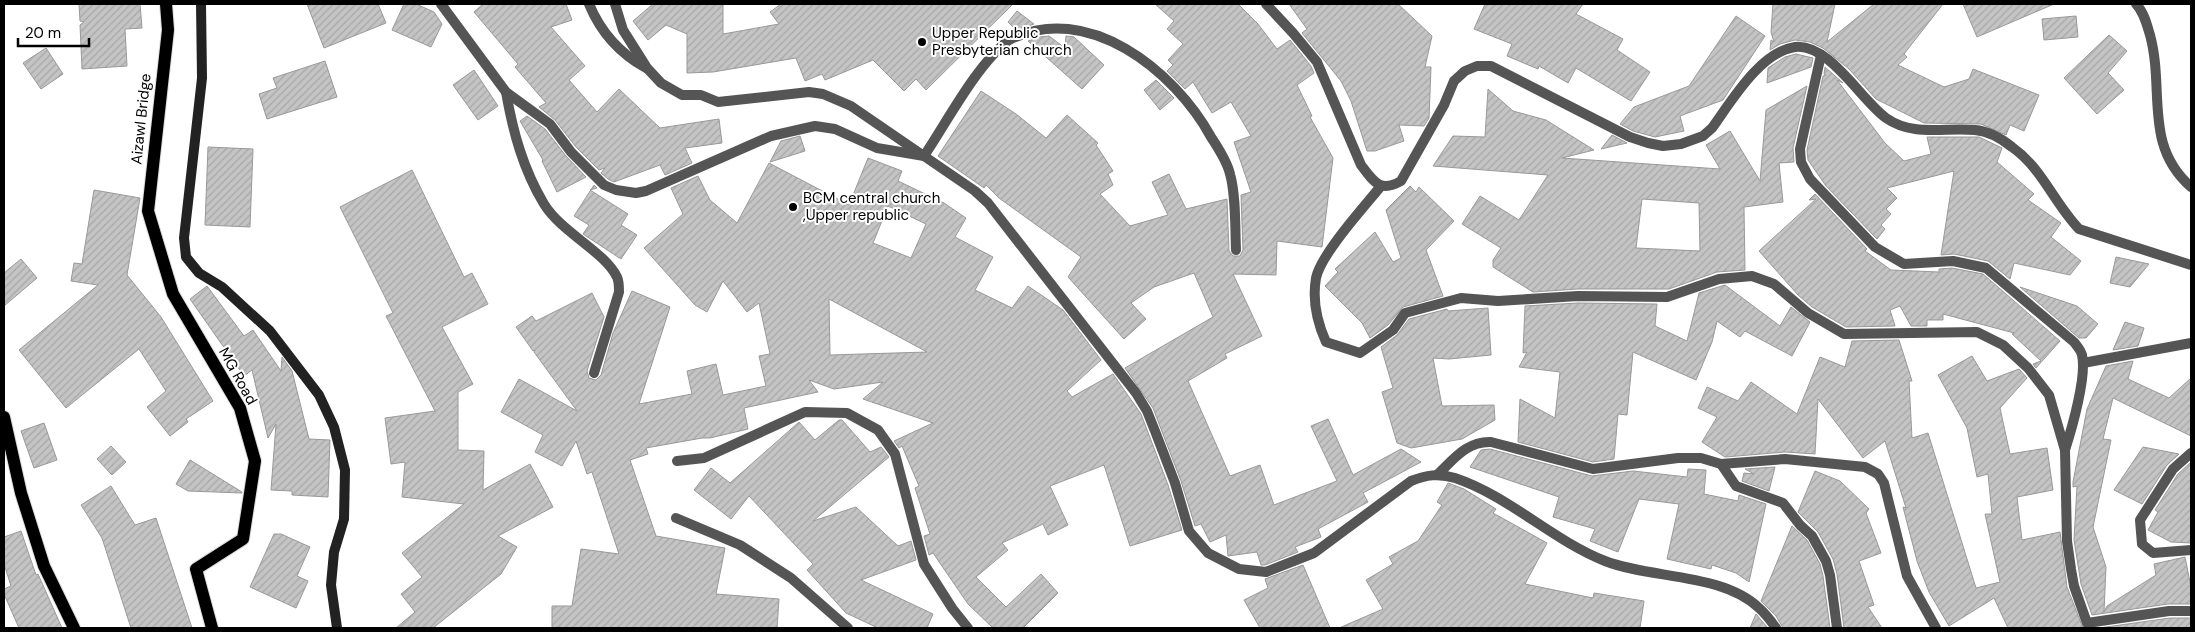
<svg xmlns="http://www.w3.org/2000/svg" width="2195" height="632" viewBox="0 0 2195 632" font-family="'DM Sans',sans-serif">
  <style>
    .building { fill: url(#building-hatch); stroke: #999; fill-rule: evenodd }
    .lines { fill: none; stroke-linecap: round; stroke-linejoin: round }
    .primary-casing { stroke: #dbdbdb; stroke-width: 14 }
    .street { stroke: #555; stroke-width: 10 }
    .secondary { stroke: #222; stroke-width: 10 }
    .primary { stroke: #000; stroke-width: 12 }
    .poi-dot { fill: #000; stroke: #fff; stroke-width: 2 }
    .labels { text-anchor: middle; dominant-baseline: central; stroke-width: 4; stroke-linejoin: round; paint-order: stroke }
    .poi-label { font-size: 15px; fill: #000; stroke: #fff; text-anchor: start }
    .street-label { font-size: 15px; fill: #000; stroke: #fff }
  </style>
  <defs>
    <pattern id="building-hatch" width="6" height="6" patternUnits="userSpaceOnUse" patternTransform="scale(1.25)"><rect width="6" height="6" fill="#c4c4c4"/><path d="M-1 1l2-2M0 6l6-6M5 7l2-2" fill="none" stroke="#a7a7a7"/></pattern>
  </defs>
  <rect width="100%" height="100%" fill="#fff"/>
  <!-- building -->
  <g class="building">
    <path d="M79,4H140L142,28L125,29L127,66L82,69L80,25L84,22L80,21Z"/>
    <path d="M307,4H378L386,23L324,48Z"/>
    <path d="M404,4H416L434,12L442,24L431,47L392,30Z"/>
    <path d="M483,4H566L572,20L551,27L585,66L569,80L597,112L619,89L660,128L719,119L722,143L685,148L692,163L665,175L660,165L614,182L608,179L601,173L605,168L599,170L576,147L555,120L539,107L546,103L515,67L518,64L474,12Z"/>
    <path d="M653,4H723V34L779,24L770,12L781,4H1013L926,90L916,79L904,91L873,60L825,80L822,74L805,81L796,58L713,72L687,73V34L666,25L648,40L633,21Z"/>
    <path d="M1155,4H1238L1258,24L1277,49L1290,40L1311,66L1314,73L1297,85L1312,116L1310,117L1333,158L1322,247L1277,241L1276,275L1233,274L1262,336L1225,354L1227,358L1188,381L1230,476L1260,465L1274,505L1337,481L1311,426L1328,419L1353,475L1401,449L1421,462L1363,493L1368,502L1318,529L1321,537L1295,547L1298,552L1265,565H1261L1257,552L1228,556L1226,535L1210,542L1201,524L1195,526L1181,481L1153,408L1125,368L1213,317L1194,273L1154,287L1131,303L1146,319L1124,339L1068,277L1081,257L999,198L986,185L984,188L938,156L981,91L1016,114L1046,138L1067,115L1098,143L1096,145L1113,171L1108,174L1113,185L1100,194L1130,226L1168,215L1152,182L1169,174L1186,209L1227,199L1229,251L1233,256H1240L1243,250L1241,195L1251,192L1234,142L1251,136L1231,102L1212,113L1193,82L1185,89L1167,71L1173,65L1168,60L1183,44L1167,29L1174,21Z"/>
    <path d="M1289,4H1398L1432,36L1425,67H1431L1429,118L1424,126L1399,125L1404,141L1375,151H1367L1351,101L1341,81L1302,33L1307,29Z"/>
    <path d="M1485,4H1583L1576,14L1623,39L1617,50L1650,72L1631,101L1576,68L1568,83L1539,66L1538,69L1507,56L1512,44L1474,29Z"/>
    <path d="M1773,4H1835L1827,42L1874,4H1943L1904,54L1907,57L1898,65L1944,87L1969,79L1973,69L2039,95L2024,131L2010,125L2006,135L1981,124L1924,123L1876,99L1849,69L1823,48L1810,42L1795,40L1780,44L1770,50L1771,40L1774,42L1771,32Z"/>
    <path d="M1963,4H2054L1977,37Z"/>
    <path d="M1017,11L1034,24L1016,30L1008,22Z"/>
    <path d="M1736,16L1765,36L1723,100L1680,116L1684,131L1655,137L1633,131L1620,124L1634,107L1689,86Z"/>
    <path d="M2076,16L2078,37L2044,40L2042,19Z"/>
    <path d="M2109,35L2127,51L2108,73L2124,90L2097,114L2064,78Z"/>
    <path d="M1049,36L1065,48L1066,36L1074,37L1104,65L1082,89L1028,41L1040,37Z"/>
    <path d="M46,48L63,74L41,89L23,63Z"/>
    <path d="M1796,54L1813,58L1811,67L1767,83L1768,68L1785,57Z"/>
    <path d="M325,61L337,97L267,119L259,94L277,88L273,78Z"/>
    <path d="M1825,67L1843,83L1837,80L1885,143L1904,161L1931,154L1927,137H1979L2002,148L1997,162L2034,194L2028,200L2061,223L2051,237L2081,261L2070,275L2014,263L2010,279L1988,261L1954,254L1941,255L1954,171L1887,188L1897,198L1886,209L1891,214L1881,225L1885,229L1877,239L1826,186L1808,160L1807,150L1823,76L1826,75L1824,74Z"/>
    <path d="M474,70L498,106L478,120L453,85Z"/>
    <path d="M1156,80L1174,98L1160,110L1144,90Z"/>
    <path d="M1807,86L1793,148L1794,162L1779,163L1783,202L1744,207L1745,270L1717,272L1669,289H1578L1533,292L1493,267V260L1501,248L1462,224L1480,196L1519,220L1548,175L1433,166L1453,136L1485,137L1488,89L1513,111L1546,120L1594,150L1562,158L1720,169L1706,145L1730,131L1760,181L1766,110ZM1642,199L1699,203L1700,251L1636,248Z"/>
    <path d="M527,116L545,129L566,156L586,177L557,192L542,161L543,160L520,121Z"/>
    <path d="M1612,135L1627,143L1601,149Z"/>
    <path d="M800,136L805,151L770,162L781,141Z"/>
    <path d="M208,147L253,149L250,227L205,225Z"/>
    <path d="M868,158L902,171L898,181L944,203L966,218L955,237L993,257L975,290L1012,308L1028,286L1063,310L1101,360L1067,391L1072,397L1113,374L1141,414L1168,485L1182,530L1130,546L1104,465L1050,486L1068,525L1048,535L1043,524L1002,543L1008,550L976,577L1006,607L1041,574L1058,593L1023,628H993L968,604L933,553L929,555L924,536L930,534L915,488L919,486L902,446L899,448L894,441L933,423L863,399L883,382L834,389L809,380L818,392L744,408L748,429L710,438H702L646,448L648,454L630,460L656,536L725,548L716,594L779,599L777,628H552V606H572L581,549L619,554L592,472L587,474L576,441L562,466L535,452L543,435L501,412L519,379L577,411L534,352L535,350L533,351L516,327L532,316L536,321L592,293L604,317L587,371L589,378L596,380L601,375L613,333L632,291L670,307L639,404L692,394L687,371L716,364L723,395L766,386L759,356L770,354L759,303L747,312L723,281L707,312L695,305L644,248L683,214L671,188L698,176L710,200L737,223L769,163L849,205ZM888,206L926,224L911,258L873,243ZM829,299L927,352L830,355Z"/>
    <path d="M412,170L464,277L472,273L488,304L442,327L473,384L458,392V450L484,451L483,490L530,464L553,507L498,536L517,547L501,574L433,628H396L415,612L401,594L422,577L402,553L464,504L402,497L405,462L391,464L385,418L435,411L386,316L393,313L340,207Z"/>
    <path d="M594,185L597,188L590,190L628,214L621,225L637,235L621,259L583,234L589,225L574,216Z"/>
    <path d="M1410,186L1416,192L1419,187L1454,221L1426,250L1443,296L1403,307L1388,325L1370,338L1362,323L1325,286L1338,272L1335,269L1375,232L1393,262L1401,258L1386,210Z"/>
    <path d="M94,190L140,198L127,275L161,317L213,401L186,419L188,422L170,436L147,407L166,391L139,349L66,408L19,350L98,285L71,281L74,263L82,264Z"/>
    <path d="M1815,194L1867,249L1865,251L1891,270L1939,272V269L1952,268L1983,274L2060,341L2036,368L2033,364L2041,361L2012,334L2014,333L1943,314V320H1927V326H1911L1900,306L1890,310L1895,326L1846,327L1812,307L1798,295L1759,251L1816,199L1809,200Z"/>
    <path d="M2116,257L2149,264L2130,287L2110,283Z"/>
    <path d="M21,259L37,278L4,306V273Z"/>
    <path d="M1725,285L1780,326L1791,307L1810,322L1792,356L1745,331L1740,337L1717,321L1712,342L1696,380L1633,352L1627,415L1618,414L1614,459L1593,462L1518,442L1520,399L1555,418L1560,372L1519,367L1527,352L1523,353L1525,306L1578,303L1657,304L1655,326L1687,341L1699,293Z"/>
    <path d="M207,286L244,336L253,330L281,371L282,357L292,371L309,439L330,440L328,497L292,495V491L271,490L276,424L268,438L252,370L244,376L190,299Z"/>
    <path d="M2020,287L2077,306L2098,324L2086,338H2079Z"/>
    <path d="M1488,308L1491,355L1449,359L1433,358L1442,406L1494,405L1495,420L1462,439L1411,448L1397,443L1382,392L1393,388L1381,347L1397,335L1409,319L1447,309L1448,311Z"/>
    <path d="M2125,322L2144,328L2138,346L2113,350Z"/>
    <path d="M1899,340L1912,381H1909L1912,438L1928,433L1976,588L2000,582L1985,514H1992L1988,474L1977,477L1967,428L1938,375L1972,356L1987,381L2019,369L2027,378L2000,408L2010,454L2047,448L2053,490L2017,497L2022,540L2060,532L2067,587L2083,628H2008L1994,598L1949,626L1929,592L1917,561L1903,507L1906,508L1885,441L1863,458L1818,399L1815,454L1785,452L1725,457L1702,442L1717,417L1698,408L1707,387L1738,401L1751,382L1797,414L1820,357L1845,367L1852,341Z"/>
    <path d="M2133,361L2128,379L2169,398L2191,378V436L2113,398L2103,439L2111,440L2093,527L2106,567L2104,612L2107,606L2156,575L2154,564L2185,557L2191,587V604H2168L2092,615L2081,584L2074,540L2077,486L2073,487V482L2087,409L2106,366Z"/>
    <path d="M839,420H842L870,452L881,447L889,457L813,521L856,507L898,546L911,541L916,560L861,580L933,614L927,628H878L846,613L807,570L813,564L749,496L731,519L694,490L711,468L730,483L799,422L815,440Z"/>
    <path d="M44,423L57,460L34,468L21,431Z"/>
    <path d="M111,446L126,462L112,475L97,459Z"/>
    <path d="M2143,447L2179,454L2167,465L2142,504L2114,490Z"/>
    <path d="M1490,449L1592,476L1633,471L1687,477L1688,469L1706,470L1704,494L1738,501L1739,495L1766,504L1749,582L1736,573L1712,565L1711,569L1667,559L1679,504L1639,499L1618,552L1590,541L1595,529L1553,517L1559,497L1470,467L1481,450Z"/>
    <path d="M190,460L242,492V493L188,491L176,484Z"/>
    <path d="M2191,462V543L2171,542L2148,530L2158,512L2155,510L2178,474Z"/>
    <path d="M1775,467L1769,491L1742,481L1744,473L1754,474L1745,469Z"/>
    <path d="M1815,471L1840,481L1869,509L1866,513L1881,553L1859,561L1874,605L1868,607L1882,628H1844L1837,574L1833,559L1818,532L1798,512Z"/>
    <path d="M1448,483L1464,489L1496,509L1493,513L1547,543L1525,584L1593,598L1594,593L1644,601L1640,628H1339L1383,609L1366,580L1393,564L1389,557L1418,541L1442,505L1437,502Z"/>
    <path d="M111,486L135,525L156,518L192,628H131L102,538L81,505Z"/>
    <path d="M1792,526L1807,540L1820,564L1823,576L1830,628H1783L1776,616L1761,601Z"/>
    <path d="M21,531L36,575L38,574L62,628H19L4,594V589L11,586L4,564V537Z"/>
    <path d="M274,534H281L310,547L297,576L308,581L296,608L250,587Z"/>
    <path d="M1303,565L1330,628H1260L1244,600L1268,588L1265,579Z"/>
    <path d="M1756,614L1761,620L1768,628H1750Z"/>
    <path d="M2170,618H2191V628H2099Z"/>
  </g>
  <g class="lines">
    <!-- primary casing -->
    <g class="primary-casing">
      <g id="primary">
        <path d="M166,4L168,30L148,211L173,294L240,408L255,461L243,539L196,569L212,628"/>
        <path d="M4,417L21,493L44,566L74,628"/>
      </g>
    </g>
    <!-- street -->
    <g class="street">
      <path d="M441,4L506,92L550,124L571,152L604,185L616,190L636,193L646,191L771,136L815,126L835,129L877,148L924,156C947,122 977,64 1009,40C1087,0 1175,71 1211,137C1218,148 1227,161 1230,174C1236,195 1235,227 1236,250"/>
      <path d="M589,4C601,33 619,53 646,68"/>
      <path d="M615,4L623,30L647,68L661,83L682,95H701L718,102L809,92L823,94L851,106L975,191L988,203L1136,393L1147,411L1155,431L1175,483L1189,531L1208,553L1239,569L1266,572L1314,553L1411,481C1426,475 1439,473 1455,478C1509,496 1552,540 1605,561C1651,579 1723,573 1759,608C1766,614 1771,621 1776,628"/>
      <path d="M1266,4L1293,33L1317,62L1361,165C1374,182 1380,193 1401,181L1444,105L1454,81L1465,71L1477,66H1491L1630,137L1648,143L1663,146L1681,144L1703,136L1712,128C1731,102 1760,52 1795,47C1829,43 1861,100 1886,118C1913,137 1944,127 1975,130C1988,131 2002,139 2012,147C2042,168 2054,203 2079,229L2191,265"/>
      <path d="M2136,4C2144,12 2147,25 2150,35C2165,90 2143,145 2191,187"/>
      <path d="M1821,55L1800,149L1801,162L1810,179L1875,247L1904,264L1953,261L1986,268L2074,342C2077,346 2081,350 2082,355C2087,376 2072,428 2065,450"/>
      <path d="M506,92C513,132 523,169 544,204C562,233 604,251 617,277C619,281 619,288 619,292L594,373"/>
      <path d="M1381,186C1364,207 1321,254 1316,278C1312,301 1317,322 1326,342L1360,353L1393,330L1405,313L1461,298L1498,301L1578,296L1667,297L1719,279L1752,276L1774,284L1808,313L1844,334L1977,332L2003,345L2028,368L2049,395L2065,450L2067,541L2071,569L2074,586L2087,623L2169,611H2191"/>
      <path d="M2083,363L2191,343"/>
      <path d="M2191,453L2173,469L2140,520L2142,544L2153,553L2191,550"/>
      <path d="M677,461L704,458L805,412L847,413L878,430L895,454L924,564L952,608L968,628"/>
      <path d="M1721,464L1736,486L1783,503L1800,525L1812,536L1826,561L1830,575L1837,628"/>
      <path d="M1438,474C1454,459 1467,441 1491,442L1593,469L1678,458H1701L1721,464L1785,459L1865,467L1878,474L1884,483L1907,576L1936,628"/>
      <path d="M676,518L740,545L791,578L848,628"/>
    </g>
    <!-- secondary -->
    <path class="secondary" d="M201,4L202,78L184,238L186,257L199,273L222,287L270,331L319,395L334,427L345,470L344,519L334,552L331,585L337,628"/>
    <!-- primary -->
    <use href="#primary" class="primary"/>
  </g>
  <!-- markers -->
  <g class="poi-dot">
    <circle cx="922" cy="42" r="5"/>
    <circle cx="793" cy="207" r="5"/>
  </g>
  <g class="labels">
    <!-- poi labels -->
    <g class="poi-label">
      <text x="932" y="33">Upper Republic<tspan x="932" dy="17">Presbyterian church</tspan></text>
      <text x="803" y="198">BCM central church<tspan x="803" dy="17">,Upper republic</tspan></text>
    </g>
    <!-- street labels -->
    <g class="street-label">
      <text transform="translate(141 119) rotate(-84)">Aizawl Bridge</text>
      <text transform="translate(238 376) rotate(61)">MG Road</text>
    </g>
  </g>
  <!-- border -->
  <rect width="2195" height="632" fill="none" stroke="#000000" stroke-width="10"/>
  <!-- scale -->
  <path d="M18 38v8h71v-8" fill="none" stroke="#000000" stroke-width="2.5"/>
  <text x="25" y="38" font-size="15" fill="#000000" stroke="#ffffff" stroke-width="4" paint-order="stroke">20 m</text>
</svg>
